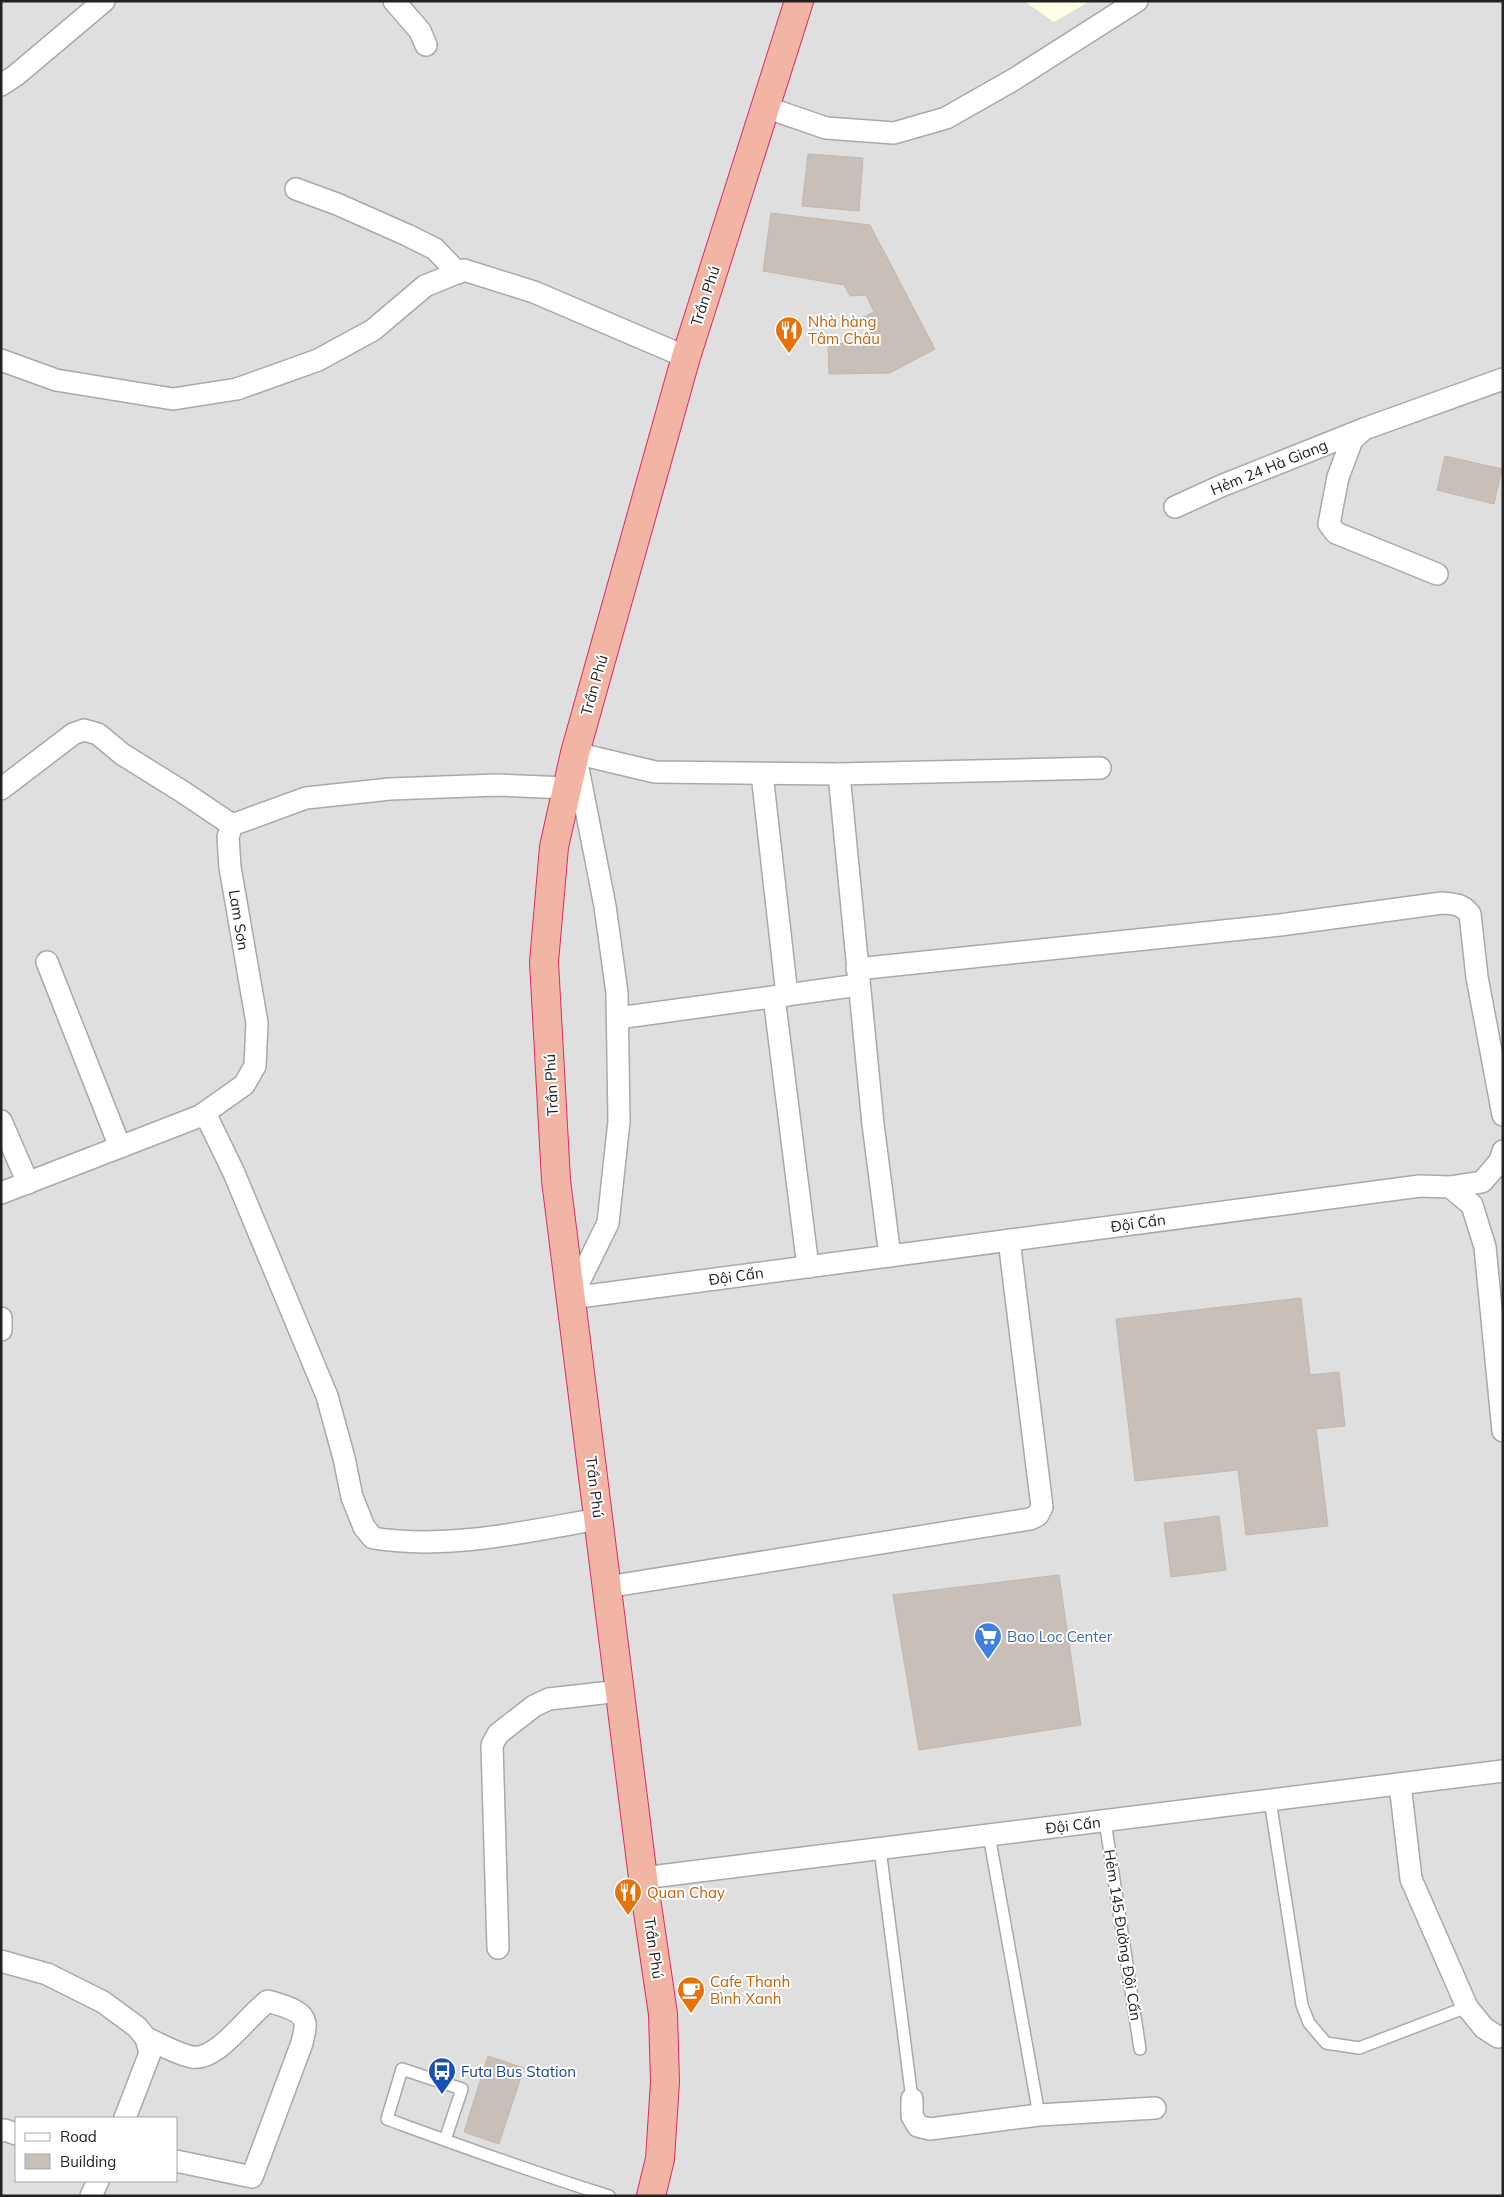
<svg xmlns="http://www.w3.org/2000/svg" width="1504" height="2197" viewBox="0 0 1504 2197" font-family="Mulish,sans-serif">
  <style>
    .residential { fill: #e0dfdf; fill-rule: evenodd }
    .education { fill: #ffffe5 }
    .building { fill: #c7bfb8; stroke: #c4b6ab }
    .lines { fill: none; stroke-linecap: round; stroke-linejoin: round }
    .service-casing { stroke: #a9a9a9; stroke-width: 14 }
    .minor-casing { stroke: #a9a9a9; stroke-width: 24 }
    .trunk-casing { stroke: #dc2a67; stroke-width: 30 }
    .service { stroke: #fff; stroke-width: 11 }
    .minor { stroke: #fff; stroke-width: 21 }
    .trunk { stroke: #f2b4a3; stroke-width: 28 }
    .labels { text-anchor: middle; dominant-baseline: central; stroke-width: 4; stroke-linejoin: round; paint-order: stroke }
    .street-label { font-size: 15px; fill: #222; stroke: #fff }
    .food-label { font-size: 15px; fill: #c56008; stroke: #fff; text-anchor: start }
    .shop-label { font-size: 15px; fill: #366cbe; stroke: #fff; text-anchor: start }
    .transit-label { font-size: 15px; fill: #164399; stroke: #fff; text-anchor: start }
  </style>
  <rect width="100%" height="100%" fill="#f2efe9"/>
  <!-- residential -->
  <path class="residential" d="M1,1H1503V2196H1ZM16,2118H176V2181H16Z"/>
  <!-- education -->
  <path class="education" d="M1024,1H1090L1054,22Z"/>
  <!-- building -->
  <g class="building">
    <path d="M808,154L863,158L859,211L802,206Z"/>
    <path d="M771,213L870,225L935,349L890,373L829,374L828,347L871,335L862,318L874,312L866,295L850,296L844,285L763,271Z"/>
    <path d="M1445,456L1502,469L1494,504L1437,490Z"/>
    <path d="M1301,1298L1310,1375L1339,1372L1345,1426L1316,1429L1328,1526L1246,1535L1238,1470L1135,1481L1116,1319Z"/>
    <path d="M1219,1516L1226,1570L1171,1577L1164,1523Z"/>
    <path d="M1059,1575L1081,1725L919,1750L893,1595Z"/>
    <path d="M488,2056L524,2068L499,2144L464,2132Z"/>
  </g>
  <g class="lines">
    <!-- service casing -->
    <g class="service-casing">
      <g id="service">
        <path d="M1270,1800L1302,2005L1309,2023L1326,2043L1359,2048L1467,2007"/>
        <path d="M1105,1821L1140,2049"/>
        <path d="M989,1835L1039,2115"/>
        <path d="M880,1849L912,2099"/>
        <path d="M445,2140L462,2089L402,2069L387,2119C461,2146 534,2173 609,2196"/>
      </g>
    </g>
    <!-- minor casing -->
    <g class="minor-casing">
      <g id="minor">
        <path d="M394,1L420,31L426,45"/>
        <path d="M1,85L15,76L104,1"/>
        <path d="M765,107L826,128L894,133L946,118L1013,80L1137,1"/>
        <path d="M296,189L337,204L407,235L435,249L458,273"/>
        <path d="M1,360L56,380L173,399L237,389L318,360L373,330L425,286L464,270L534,292L686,357"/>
        <path d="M1175,507L1221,486L1364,429"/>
        <path d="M1437,574L1336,533L1329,524L1338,477L1352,440L1364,429L1503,379"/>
        <path d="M762,774L787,995"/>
        <path d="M839,774L873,1124L890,1256"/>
        <path d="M1,789L73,734L84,730L98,734L122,754L183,792L232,825"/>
        <path d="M47,962L120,1147"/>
        <path d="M857,969L1280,925L1442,903C1455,904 1462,904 1470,914L1477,977L1503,1115"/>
        <path d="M774,997L808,1267"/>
        <path d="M618,1018L859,985"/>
        <path d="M205,1113L234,1173L327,1396L344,1458L352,1497L364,1527L373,1538C448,1550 524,1532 598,1519"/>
        <path d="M1,1121L28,1183"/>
        <path d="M1450,1187L1482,1182L1500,1161L1503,1151"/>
        <path d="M1,1193L200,1116L244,1085L255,1066L257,1023L230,867L228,837L232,825L306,798L390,789L496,785L567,788"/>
        <path d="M571,1298L1420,1186L1450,1187L1472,1205L1485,1247L1503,1431"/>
        <path d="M571,1298L608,1223L619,1121L617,993L605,906L575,753L655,772L839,774L1100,768"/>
        <path d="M1,1318V1330"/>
        <path d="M607,1587L1030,1519L1038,1515L1042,1507L1009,1240"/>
        <path d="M1400,1784L1411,1879L1467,2007L1484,2028L1498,2037L1503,2036"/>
        <path d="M643,1878L1503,1771"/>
        <path d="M498,1948L492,1745L498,1734L534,1706L549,1699L620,1691"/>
        <path d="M1,1961L47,1974L103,2002L137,2027L146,2038L150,2053L125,2118"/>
        <path d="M146,2038C160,2044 177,2054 192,2057C217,2062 249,2014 268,2001C279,2005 303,2009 305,2023C306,2029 303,2037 302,2043L252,2177L176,2161"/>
        <path d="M912,2099V2116L918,2126L930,2129L1039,2115L1155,2108"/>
        <path d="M1,2131L5,2130L16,2134"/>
        <path d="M91,2196L98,2181"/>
      </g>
    </g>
    <!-- trunk casing -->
    <g class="trunk-casing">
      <path id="trunk" d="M651,2196L660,2159L665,2082L663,2014L643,1878L556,1180L544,962L554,847L575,753L686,357L799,1"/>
    </g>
    <!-- service -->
    <use href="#service" class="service"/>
    <!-- minor -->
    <use href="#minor" class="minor"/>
    <!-- trunk -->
    <use href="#trunk" class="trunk"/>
  </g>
  <!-- icons -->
  <defs>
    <g id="restaurant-pin" transform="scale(1.4375)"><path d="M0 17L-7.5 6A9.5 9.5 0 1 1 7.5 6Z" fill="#e8710a" stroke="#fff"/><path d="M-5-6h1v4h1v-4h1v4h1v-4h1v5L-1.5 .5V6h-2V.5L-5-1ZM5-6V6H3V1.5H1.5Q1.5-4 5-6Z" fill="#fff"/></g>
    <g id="supermarket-pin" transform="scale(1.4375)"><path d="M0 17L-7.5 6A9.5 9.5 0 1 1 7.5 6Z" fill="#3f7fe0" stroke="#fff"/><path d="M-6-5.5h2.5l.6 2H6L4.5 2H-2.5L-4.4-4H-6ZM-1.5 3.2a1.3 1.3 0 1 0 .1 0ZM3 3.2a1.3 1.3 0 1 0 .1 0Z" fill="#fff"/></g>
    <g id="cafe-pin" transform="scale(1.4375)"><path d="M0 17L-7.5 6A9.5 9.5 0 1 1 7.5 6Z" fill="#e8710a" stroke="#fff"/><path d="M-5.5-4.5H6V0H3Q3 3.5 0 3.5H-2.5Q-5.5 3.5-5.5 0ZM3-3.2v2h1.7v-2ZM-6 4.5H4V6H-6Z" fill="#fff"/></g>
    <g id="bus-pin" transform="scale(1.4375)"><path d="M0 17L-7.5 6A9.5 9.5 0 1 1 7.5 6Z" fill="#1a4fb4" stroke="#fff"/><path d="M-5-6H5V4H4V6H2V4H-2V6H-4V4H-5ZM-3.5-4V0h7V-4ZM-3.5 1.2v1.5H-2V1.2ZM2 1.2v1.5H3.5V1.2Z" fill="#fff"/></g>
  </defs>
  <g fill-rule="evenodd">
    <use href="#restaurant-pin" x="789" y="330"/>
    <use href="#supermarket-pin" x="988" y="1636"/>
    <use href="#restaurant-pin" x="628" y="1892"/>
    <use href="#cafe-pin" x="691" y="1990"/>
    <use href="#bus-pin" x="442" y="2071"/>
  </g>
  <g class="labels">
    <!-- street labels -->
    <g class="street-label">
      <text transform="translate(705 296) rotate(-72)">Trần Phú</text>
      <text transform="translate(1269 467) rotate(-22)">Hẻm 24 Hà Giang</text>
      <text transform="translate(594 685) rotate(-74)">Trần Phú</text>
      <text transform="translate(239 920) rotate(81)">Lam Sơn</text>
      <text transform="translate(551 1085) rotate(-93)">Trần Phú</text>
      <text transform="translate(1138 1223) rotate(-8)">Đội Cấn</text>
      <text transform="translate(736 1276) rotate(-8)">Đội Cấn</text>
      <text transform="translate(595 1487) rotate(83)">Trần Phú</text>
      <text transform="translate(1073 1825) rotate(-7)">Đội Cấn</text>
      <text transform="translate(1123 1935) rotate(81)">Hẻm 145 Đường Đội Cấn</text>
      <text transform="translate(654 1948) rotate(82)">Trần Phú</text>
    </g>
    <!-- food labels -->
    <g class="food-label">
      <text x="808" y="321">Nhà hàng<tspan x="808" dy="17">Tâm Châu</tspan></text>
      <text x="647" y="1892">Quan Chay</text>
      <text x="710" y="1981">Cafe Thanh<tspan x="710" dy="17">Bình Xanh</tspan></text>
    </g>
    <!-- shop labels -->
    <g class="shop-label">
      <text x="1007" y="1636">Bao Loc Center</text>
    </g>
    <!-- transit labels -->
    <g class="transit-label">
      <text x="461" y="2071">Futa Bus Station</text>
    </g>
  </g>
  <!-- border -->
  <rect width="1504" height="2197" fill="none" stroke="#222222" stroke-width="5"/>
  <!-- legend -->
  <rect x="15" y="2117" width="162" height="65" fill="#ffffff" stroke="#a7a7a7"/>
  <rect x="25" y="2133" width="25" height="8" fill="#ffffff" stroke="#a7a7a7"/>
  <text x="60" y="2142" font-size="15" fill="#222222">Road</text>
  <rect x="25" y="2154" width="25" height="15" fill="#c7bfb8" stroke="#a7a7a7"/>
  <text x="60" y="2167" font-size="15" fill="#222222">Building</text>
</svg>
